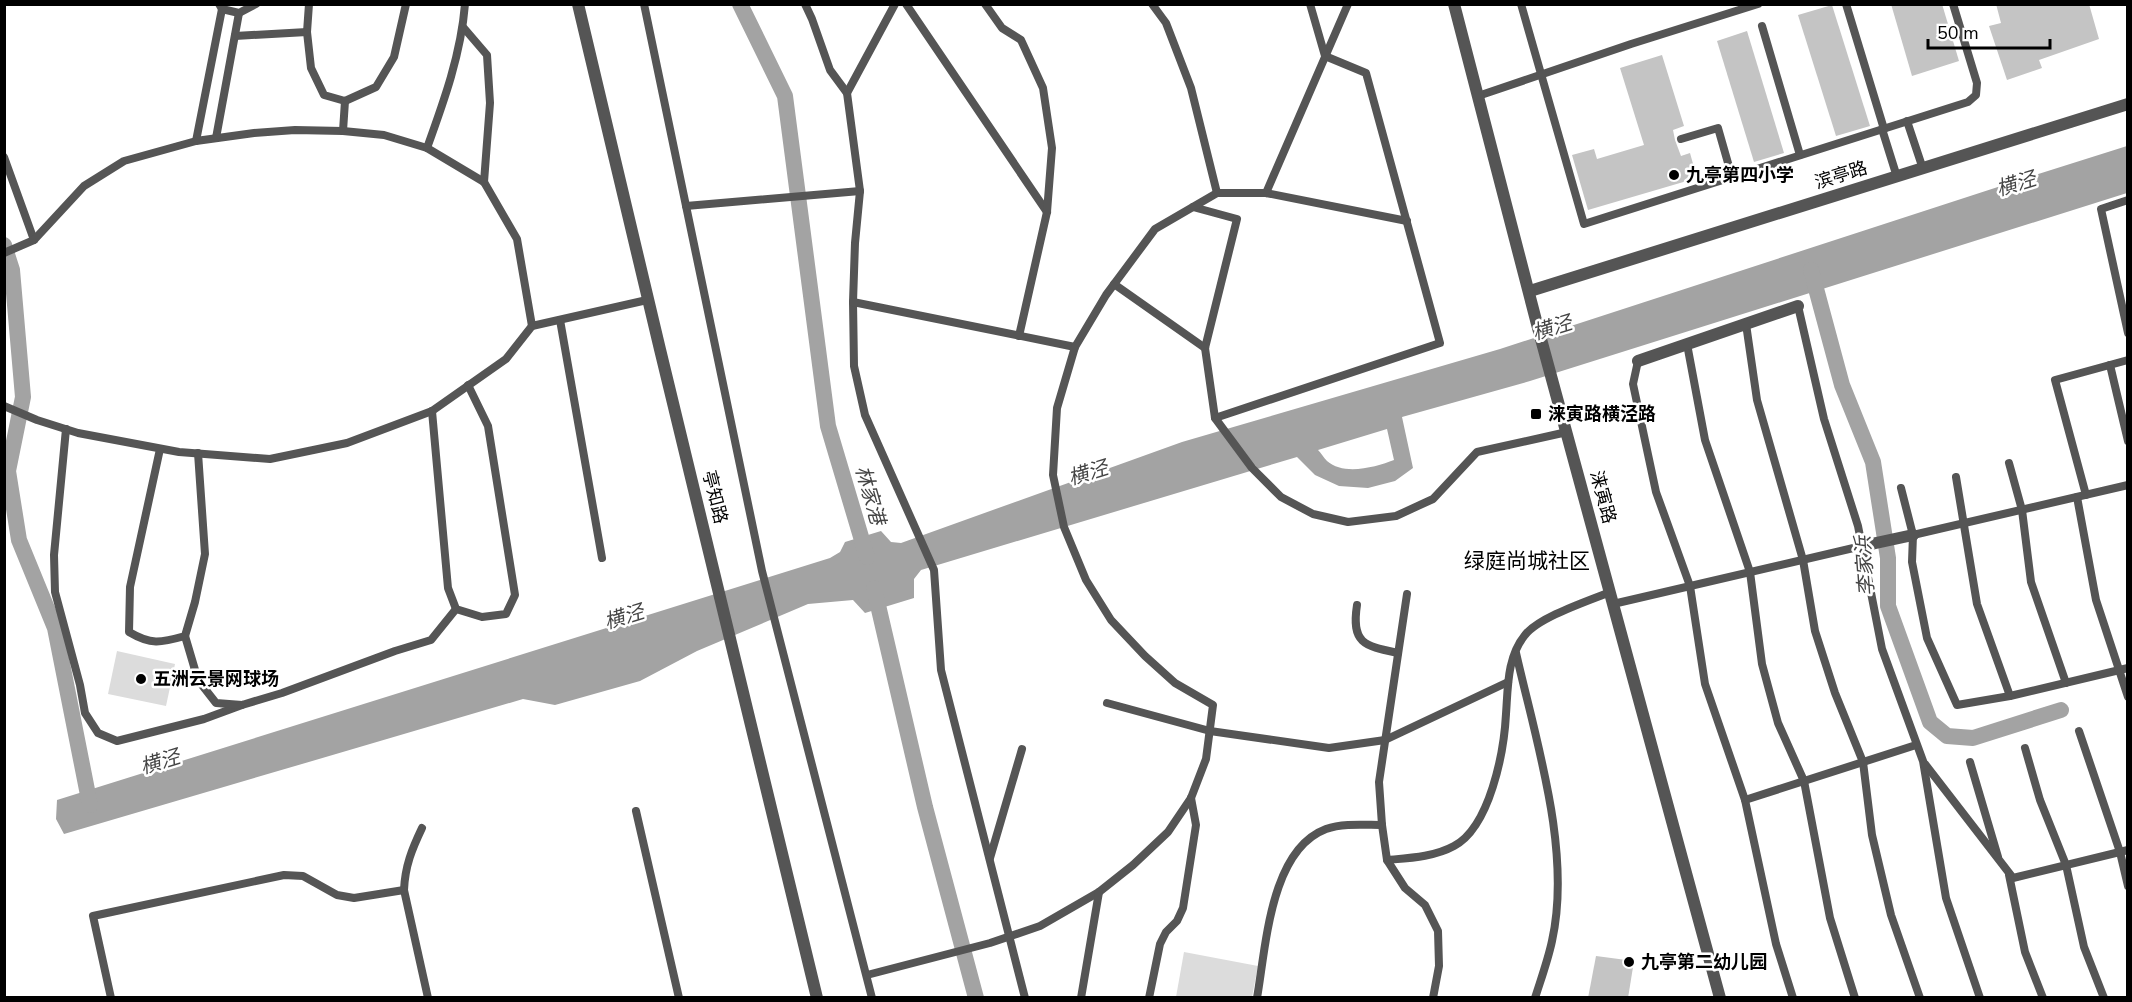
<svg xmlns="http://www.w3.org/2000/svg" width="2132" height="1002" viewBox="0 0 2132 1002" font-family="'Nunito Sans','Noto Sans SC',sans-serif">
  <style>
    .green { fill: #dcdcdc }
    .water { fill: #a3a3a3; fill-rule: evenodd }
    .lines { fill: none; stroke-linecap: round; stroke-linejoin: round }
    .canal { stroke: #a3a3a3; stroke-width: 16 }
    .building { fill: #c4c4c4 }
    .service { stroke: #555; stroke-width: 8 }
    .minor { stroke: #555; stroke-width: 12 }
    .tertiary { stroke: #555; stroke-width: 12 }
    .poi-dot { fill: #000; stroke: #fff; stroke-width: 2 }
    .labels { text-anchor: middle; dominant-baseline: central; stroke-width: 5; stroke-linejoin: round; paint-order: stroke }
    .poi-label { font-size: 18px; font-weight: bold; fill: #000; stroke: #fff; text-anchor: start }
    .street-label { font-size: 18px; fill: #000; stroke: #fff }
    .water-label { font-size: 20px; font-style: italic; fill: #444; stroke: #fff }
    .quarter-label { font-size: 21px; fill: #000; stroke: #fff }
  </style>
  <rect width="100%" height="100%" fill="#fff"/>
  <!-- green -->
  <g class="green">
    <path d="M117,651L175,664L166,706L108,694Z"/>
    <path d="M1184,952L1258,966L1252,997H1176Z"/>
  </g>
  <!-- water -->
  <path class="water" d="M2127,146V193L1530,381L1402,417L1413,468L1395,481L1368,488L1339,486L1315,475L1297,457L921,570L914,579V598L865,613L853,600L808,604L697,651L640,681L555,705L523,699L64,834L56,819L57,800L830,558L840,552L845,542L881,531L891,542L901,543L1182,442L1500,349L2004,185ZM1387,429L1394,460C1376,467 1344,476 1327,461C1324,458 1321,453 1318,450Z"/>
  <g class="lines">
    <!-- canal -->
    <g class="canal">
      <path d="M740,4L785,96L828,426L867,557"/>
      <path d="M4,245L12,270L23,397L8,471L19,540L55,628L90,805"/>
      <path d="M1811,270L1842,385L1873,462L1888,558V606L1930,722L1947,736L1973,738L2061,710"/>
      <path d="M874,588L925,807L976,998"/>
    </g>
  </g>
  <!-- building -->
  <g class="building">
    <path d="M1891,4H1942L1959,61L1912,76Z"/>
    <path d="M1996,4H2089L2099,39L2039,60L2042,68L2007,80L1989,26L2001,23Z"/>
    <path d="M1832,5L1870,126L1836,136L1798,15Z"/>
    <path d="M1747,31L1784,153L1754,162L1717,41Z"/>
    <path d="M1662,55L1684,126L1673,130L1675,140L1681,156L1690,153L1697,178L1588,210L1572,155L1594,149L1597,159L1644,145L1620,68Z"/>
    <path d="M1596,956L1634,961L1628,998H1588Z"/>
  </g>
  <g class="lines">
    <!-- service -->
    <g class="service">
      <path d="M219,4L222,9L239,13L256,4"/>
      <path d="M309,4L307,32L311,68L324,95L345,101L376,87L394,57L406,4"/>
      <path d="M644,4L762,571L872,998"/>
      <path d="M805,4L812,19L830,70L847,93L860,191L855,243L853,302L854,366L865,415L934,570L941,670L1025,998"/>
      <path d="M906,4L1047,212"/>
      <path d="M985,4L1002,28L1021,40L1043,88L1052,148L1047,212L1019,336"/>
      <path d="M1152,4L1166,23L1191,88L1217,193"/>
      <path d="M1521,4L1584,224L1968,102L1976,95L1977,83L1953,4"/>
      <path d="M1846,4L1884,129"/>
      <path d="M222,9L196,141L254,133L295,130L343,131L384,135L427,148L484,182L517,239L532,326L647,300"/>
      <path d="M1762,26L1800,155"/>
      <path d="M463,27L487,55L490,103L484,182"/>
      <path d="M235,36L307,32"/>
      <path d="M847,93L895,4"/>
      <path d="M1478,96L1631,44L1758,4"/>
      <path d="M1907,121L1923,169"/>
      <path d="M1882,129L1897,177"/>
      <path d="M343,131L345,101"/>
      <path d="M216,138L239,13"/>
      <path d="M1681,139L1718,128L1732,177"/>
      <path d="M427,148C444,101 461,54 465,4"/>
      <path d="M4,157L34,240"/>
      <path d="M1266,193L1348,4"/>
      <path d="M2128,200L2101,209L2128,333"/>
      <path d="M686,206L860,191"/>
      <path d="M1193,207L1237,219L1205,348L1215,418L1252,468L1281,497L1313,514L1348,522L1396,516L1433,499L1477,452L1567,432"/>
      <path d="M4,253L34,240L84,186L124,161L196,141"/>
      <path d="M1114,284L1205,348"/>
      <path d="M853,302L1075,347"/>
      <path d="M1798,306L1824,419L1858,526L1882,649L1923,761L1946,898L1980,998"/>
      <path d="M560,320L602,558"/>
      <path d="M1746,324L1757,400L1803,560L1815,631L1835,693L1863,762L1872,835L1891,915L1920,998"/>
      <path d="M1687,344L1705,440L1750,572L1762,664L1778,723L1804,781L1830,918L1855,998"/>
      <path d="M1638,361L1633,384L1656,492L1690,586L1705,684L1745,800L1776,944L1793,998"/>
      <path d="M2110,365L2128,441"/>
      <path d="M4,406L37,420L78,433L179,452L270,459L347,443L432,411L506,359L532,326"/>
      <path d="M432,411L448,588L456,609L482,617L506,614L515,595L488,426L468,385"/>
      <path d="M1215,418L1440,343L1366,73L1325,56L1310,4"/>
      <path d="M66,429L54,555L55,592L80,685L85,713L98,733L117,741L204,719L242,705"/>
      <path d="M160,449L130,587L129,632C151,645 160,643 185,636L195,602L205,554L198,453"/>
      <path d="M2009,463L2022,510L2031,582L2066,683"/>
      <path d="M1956,477L1977,604L2010,696"/>
      <path d="M1901,488L1913,535L1912,562L1927,638L1957,705L2010,696L2128,668"/>
      <path d="M2086,495L2055,380L2128,360"/>
      <path d="M2077,497L2096,600L2128,697"/>
      <path d="M1913,535L2128,485"/>
      <path d="M1407,594L1379,782L1382,825L1387,860L1405,888L1425,905L1438,931L1439,966L1433,998"/>
      <path d="M1613,604L1862,546"/>
      <path d="M1357,605C1351,644 1365,646 1398,653"/>
      <path d="M185,636L198,680L216,703L242,705L282,693L395,651L431,640L456,609"/>
      <path d="M1516,653C1536,741 1572,852 1552,941C1548,960 1541,979 1535,998"/>
      <path d="M1107,703L1210,731L1329,748L1385,740L1508,682"/>
      <path d="M2079,731L2120,852L2128,886"/>
      <path d="M2025,748L2040,800L2066,865L2084,947L2104,998"/>
      <path d="M1970,762L1998,857"/>
      <path d="M1925,764L2013,878L2128,850"/>
      <path d="M1745,800L1916,745"/>
      <path d="M636,811L679,998"/>
      <path d="M422,828C412,849 405,866 404,890L428,998"/>
      <path d="M990,858L1022,749"/>
      <path d="M1387,860C1409,858 1434,857 1454,846C1490,827 1504,752 1506,714C1508,687 1507,657 1525,635C1539,617 1588,601 1610,592"/>
      <path d="M2009,875L2025,952L2043,998"/>
      <path d="M867,975L990,943L1040,926L1099,892L1133,865L1168,832L1191,798L1206,759L1213,705L1175,683L1145,656L1111,620L1086,580L1064,527L1053,475L1057,408L1075,347L1106,295L1155,229L1217,193H1266L1407,221"/>
      <path d="M111,998L93,916L284,875L303,876L337,895L354,898L404,890"/>
      <path d="M1081,998L1099,892"/>
      <path d="M1149,998L1160,944L1166,932L1177,921L1183,908L1196,825L1191,798"/>
      <path d="M1257,998C1266,947 1270,850 1326,829C1343,823 1364,825 1382,825"/>
    </g>
    <!-- minor -->
    <g class="minor">
      <path d="M1530,291L2128,104"/>
      <path d="M1638,361L1798,306"/>
      <path d="M1862,546L1913,535"/>
    </g>
    <!-- tertiary -->
    <g class="tertiary">
      <path d="M578,4C655,336 738,666 817,998"/>
      <path d="M1454,4L1538,328L1720,998"/>
    </g>
  </g>
  <!-- markers -->
  <g class="poi-dot">
    <circle cx="1674" cy="175" r="6"/>
    <rect x="1530" y="408" width="12" height="12" rx="3"/>
    <circle cx="141" cy="679" r="6"/>
    <circle cx="1629" cy="962" r="6"/>
  </g>
  <g class="labels">
    <!-- poi labels -->
    <g class="poi-label">
      <text x="1686" y="175">九亭第四小学</text>
      <text x="1548" y="414">涞寅路横泾路</text>
      <text x="153" y="679">五洲云景网球场</text>
      <text x="1641" y="962">九亭第二幼儿园</text>
    </g>
    <!-- street labels -->
    <g class="street-label">
      <text transform="translate(1841 175) rotate(-17)">滨亭路</text>
      <text transform="translate(715 497) rotate(76)">亭知路</text>
      <text transform="translate(1603 497) rotate(75)">涞寅路</text>
    </g>
    <!-- water labels -->
    <g class="water-label">
      <text transform="translate(2016 184) rotate(-17)">横泾</text>
      <text transform="translate(1552 328) rotate(-17)">横泾</text>
      <text transform="translate(1088 473) rotate(-17)">横泾</text>
      <text transform="translate(870 495) rotate(74)">林家港</text>
      <text transform="translate(1865 566) rotate(-94)">李家浜</text>
      <text transform="translate(624 617) rotate(-17)">横泾</text>
      <text transform="translate(160 762) rotate(-17)">横泾</text>
    </g>
    <!-- quarter labels -->
    <g class="quarter-label">
      <text x="1527" y="561">绿庭尚城社区</text>
    </g>
  </g>
  <!-- border -->
  <rect width="2132" height="1002" fill="none" stroke="#000000" stroke-width="12"/>
  <!-- scale -->
  <path d="M1928 39v9h122v-9" fill="none" stroke="#000000" stroke-width="3"/>
  <text x="1937" y="39" font-size="18" fill="#000000" stroke="#ffffff" stroke-width="4.5" paint-order="stroke">50 m</text>
</svg>
